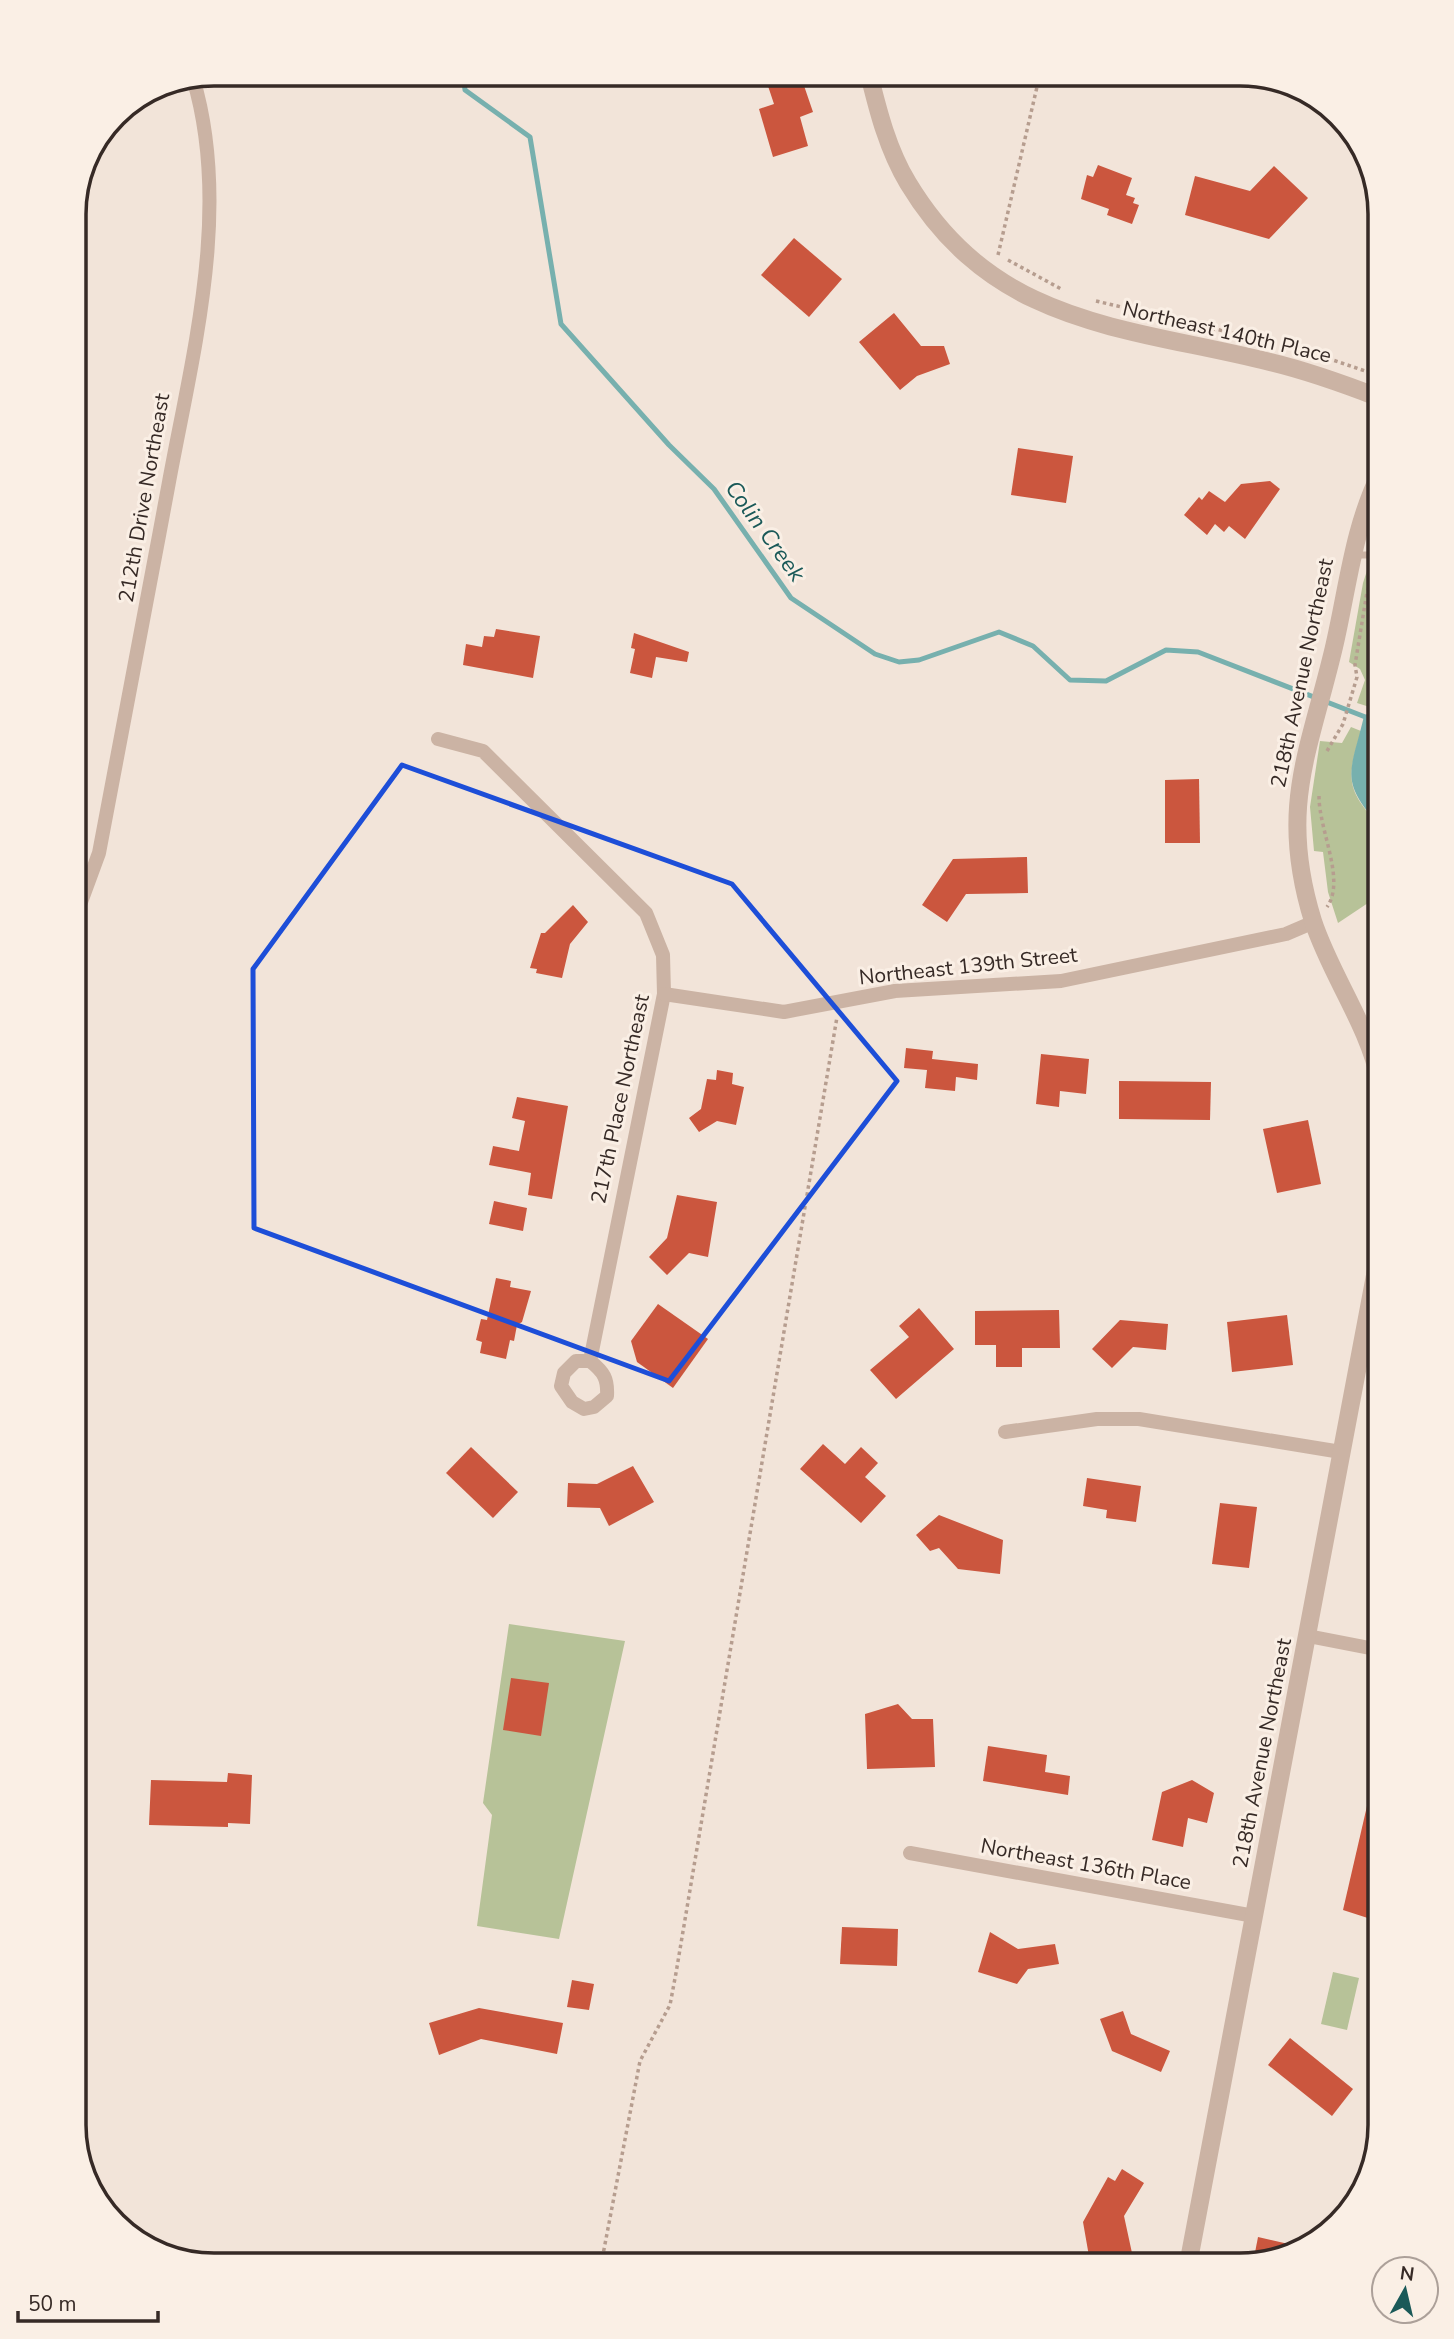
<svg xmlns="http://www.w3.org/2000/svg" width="1454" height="2339" viewBox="0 0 1454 2339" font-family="'Nunito Sans',sans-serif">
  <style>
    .green { fill: #b7c298 }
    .water { fill: #77b0ae }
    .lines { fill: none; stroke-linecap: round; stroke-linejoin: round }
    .stream { stroke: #77b0ae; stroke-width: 5 }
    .building { fill: #cb563e }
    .path { stroke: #b69d8f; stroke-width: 3.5; stroke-dasharray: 3.5 3.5; stroke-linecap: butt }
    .service { stroke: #cbb3a4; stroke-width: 7 }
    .minor { stroke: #cbb3a4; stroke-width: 14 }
    .tertiary { stroke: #cbb3a4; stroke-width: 18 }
    .marked { fill: none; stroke: #1d4ed8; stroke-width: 5; stroke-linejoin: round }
    .labels { text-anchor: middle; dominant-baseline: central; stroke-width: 6; stroke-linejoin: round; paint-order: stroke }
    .street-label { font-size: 21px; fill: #362a26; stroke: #faefe5 }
    .water-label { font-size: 23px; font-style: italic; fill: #1a5958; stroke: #faefe5 }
    .rim { fill: none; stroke: #362a26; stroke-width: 3.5 }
  </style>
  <rect width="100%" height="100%" fill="#f2e4d9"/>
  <!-- green -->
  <g class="green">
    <path d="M1380,531V706L1376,709L1357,703L1365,680L1360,669L1349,662L1363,583Z"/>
    <path d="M1351,727L1361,731C1347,780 1345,788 1380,826V895L1338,923L1328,892L1323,852L1314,851L1310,807L1320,741L1342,743Z"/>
    <path d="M509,1624L625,1641L559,1939L477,1926L492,1815L483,1803Z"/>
    <path d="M1333,1972L1359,1978L1347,2030L1321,2024Z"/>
  </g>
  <!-- water -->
  <path class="water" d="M1380,706V826C1338,780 1351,772 1364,716Z"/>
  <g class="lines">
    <!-- stream -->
    <path class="stream" d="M463,74L465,90L530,137L561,324L669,445L714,489L791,598L875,654L899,662L919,660L999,632L1033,646L1070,680L1106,681L1166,650L1198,652L1368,718"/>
  </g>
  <!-- building -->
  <g class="building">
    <path d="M774,74H800L813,112L800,117L808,146L773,157L759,109L774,104L765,77Z"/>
    <path d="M1098,165L1132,178L1126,195L1135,198L1133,203L1139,205L1132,224L1107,215L1109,209L1081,199L1087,175L1093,177Z"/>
    <path d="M1274,166L1308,198L1269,239L1185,215L1195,176L1250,191Z"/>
    <path d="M794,238L842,279L809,317L761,275Z"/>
    <path d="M894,313L921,346H944L950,364L917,376L900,390L859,342Z"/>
    <path d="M1018,448L1073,456L1066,503L1011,495Z"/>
    <path d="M1270,481L1280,489L1245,539L1229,526L1224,532L1215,524L1207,535L1184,515L1199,497L1202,500L1209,491L1225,502L1241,484Z"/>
    <path d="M496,629L540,636L533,678L463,665L466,644L482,647L484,636L494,637Z"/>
    <path d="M634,633L689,652L687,662L656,657L652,678L630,673L635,649L631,648Z"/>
    <path d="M1199,779L1200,843H1165V780Z"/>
    <path d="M1027,857L1028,893L966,894L947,922L922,905L953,859Z"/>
    <path d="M573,905L588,922L570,944L562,978L536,973L537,969L530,968L541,933H545Z"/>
    <path d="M906,1048L933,1051L932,1059L978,1064L977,1080L956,1077L955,1091L925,1088L927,1070L904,1068Z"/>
    <path d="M1041,1054L1089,1059L1086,1094L1060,1091L1059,1107L1036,1104Z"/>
    <path d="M717,1070L733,1073L732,1084L744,1087L736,1125L717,1121L699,1132L689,1118L701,1109L707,1079L716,1080Z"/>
    <path d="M1119,1081L1211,1082L1210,1120L1119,1119Z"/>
    <path d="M517,1097L568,1106L552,1199L528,1195L531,1173L489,1165L493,1146L519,1151L525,1121L512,1118Z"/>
    <path d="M1308,1120L1321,1184L1277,1193L1263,1129Z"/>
    <path d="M677,1195L717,1202L708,1257L689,1253L667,1275L649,1257L667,1238Z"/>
    <path d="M494,1201L527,1208L523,1231L489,1224Z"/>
    <path d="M496,1278L511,1281L510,1287L531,1291L522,1322L517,1325L514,1341L510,1340L506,1359L480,1353L482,1342L476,1340L481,1319L487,1320Z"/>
    <path d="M658,1304L708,1339L673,1388L637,1362L631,1341Z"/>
    <path d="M919,1308L954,1349L896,1399L870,1370L909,1337L899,1326Z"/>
    <path d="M1059,1310L1060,1348H1022V1367H996V1345H975V1311Z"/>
    <path d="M1287,1315L1293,1365L1232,1372L1227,1322Z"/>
    <path d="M1120,1320L1168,1324L1166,1350L1133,1347L1112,1368L1092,1349Z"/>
    <path d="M823,1444L845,1464L861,1447L878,1463L865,1477L886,1496L861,1523L800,1469Z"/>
    <path d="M471,1447L518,1492L493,1518L446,1473Z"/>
    <path d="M633,1466L654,1502L609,1526L600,1508L567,1507L568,1483L597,1484Z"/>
    <path d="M1087,1478L1141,1486L1136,1522L1106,1518L1107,1510L1083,1506Z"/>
    <path d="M1220,1503L1257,1507L1249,1568L1212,1564Z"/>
    <path d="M939,1515L1003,1540L1000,1574L958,1569L939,1548L930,1551L916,1535Z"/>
    <path d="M511,1678L549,1683L541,1736L503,1730Z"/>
    <path d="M898,1704L912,1719H933L935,1767L867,1769L865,1714Z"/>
    <path d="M988,1746L1047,1755L1045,1772L1070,1776L1068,1795L983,1781Z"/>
    <path d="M228,1773L252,1775L250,1824L228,1823V1827L149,1825L151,1780L227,1782Z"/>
    <path d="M1192,1780L1214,1793L1207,1823L1188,1818L1183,1847L1152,1840L1162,1792Z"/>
    <path d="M1367,1806L1380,1809V1908L1377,1921L1343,1910Z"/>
    <path d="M842,1927L898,1929L897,1966L840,1964Z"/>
    <path d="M990,1932L1018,1949L1055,1944L1059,1964L1028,1969L1017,1984L978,1972Z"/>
    <path d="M572,1980L594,1984L589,2010L567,2007Z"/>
    <path d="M479,2008L563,2023L557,2054L481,2039L439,2055L429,2023Z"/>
    <path d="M1123,2011L1131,2034L1170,2051L1161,2072L1112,2051L1100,2019Z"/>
    <path d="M1290,2038L1353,2089L1332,2116L1268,2065Z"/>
    <path d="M1122,2169L1144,2183L1124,2216L1132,2253L1090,2262L1083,2222L1108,2177L1115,2181Z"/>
    <path d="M1258,2237L1306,2248L1253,2263Z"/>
  </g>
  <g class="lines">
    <!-- path -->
    <g class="path">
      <path d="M998,255L1040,74"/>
      <path d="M1008,260L1063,290"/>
      <path d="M1096,301L1245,336"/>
      <path d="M1321,356L1380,376"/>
      <path d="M1327,751L1343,724L1357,677L1355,665L1367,592L1375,568"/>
      <path d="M1319,796C1319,831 1346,880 1327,907"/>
      <path d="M601,2265L640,2061L670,2005L676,1973L837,1017"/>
    </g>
    <!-- service -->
    <path class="service" d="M1355,555H1380"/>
    <!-- minor -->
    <g class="minor">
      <path d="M438,739L483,751L646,913L663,955L664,994L590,1361H576L564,1373L561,1386L572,1402L584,1409L594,1407L607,1396C608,1379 604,1372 590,1361"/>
      <path d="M74,921L99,853C122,730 146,606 169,482C193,352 232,208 193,78"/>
      <path d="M664,994L784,1012L895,991L1061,981L1286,934L1314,922"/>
      <path d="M1005,1432L1097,1419H1139L1341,1452"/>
      <path d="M1308,1636L1380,1650"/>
      <path d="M910,1853L1254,1916"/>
    </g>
    <!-- tertiary -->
    <g class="tertiary">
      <path d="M869,74C878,111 888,150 908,183C995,327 1125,326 1270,362C1308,371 1344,384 1380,398"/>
      <path d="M1380,1082C1368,1024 1331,976 1313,921C1278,808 1309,753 1334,647C1348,587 1353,529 1380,474"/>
      <path d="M1188,2265L1380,1249"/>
    </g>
  </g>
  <!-- marked area -->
  <path class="marked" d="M402,765L732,884L897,1081L669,1381L254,1228L253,969Z"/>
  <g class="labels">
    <!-- street labels -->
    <g class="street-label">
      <text transform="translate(1227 332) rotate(13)">Northeast 140th Place</text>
      <text transform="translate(144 498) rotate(-80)">212th Drive Northeast</text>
      <text transform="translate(1302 673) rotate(-78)">218th Avenue Northeast</text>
      <text transform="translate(968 966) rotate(-6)">Northeast 139th Street</text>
      <text transform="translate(620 1099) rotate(-78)">217th Place Northeast</text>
      <text transform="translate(1262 1753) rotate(-79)">218th Avenue Northeast</text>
      <text transform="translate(1086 1864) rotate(10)">Northeast 136th Place</text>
    </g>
    <!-- water labels -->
    <g class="water-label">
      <text transform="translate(765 531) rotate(54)">Colin Creek</text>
    </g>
  </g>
  <!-- crop -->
  <path d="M0 0H1454V2339H0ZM214 86H1240A128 128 0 0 1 1368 214V2125A128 128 0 0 1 1240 2253H214A128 128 0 0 1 86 2125V214A128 128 0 0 1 214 86Z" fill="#faefe5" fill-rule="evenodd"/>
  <path class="rim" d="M214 86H1240A128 128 0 0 1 1368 214V2125A128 128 0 0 1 1240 2253H214A128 128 0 0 1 86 2125V214A128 128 0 0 1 214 86Z"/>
  <!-- north arrow -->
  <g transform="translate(1405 2290) rotate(8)"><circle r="33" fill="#faefe5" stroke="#aca099" stroke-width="2"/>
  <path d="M0-5L12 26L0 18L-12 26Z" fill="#1a5958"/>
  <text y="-10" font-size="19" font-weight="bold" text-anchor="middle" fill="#362a26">N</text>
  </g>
  <!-- scale -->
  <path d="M18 2311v10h140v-10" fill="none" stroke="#362a26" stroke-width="3.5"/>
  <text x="28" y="2311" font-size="21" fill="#362a26" stroke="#faefe5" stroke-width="5" paint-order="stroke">50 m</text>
</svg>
